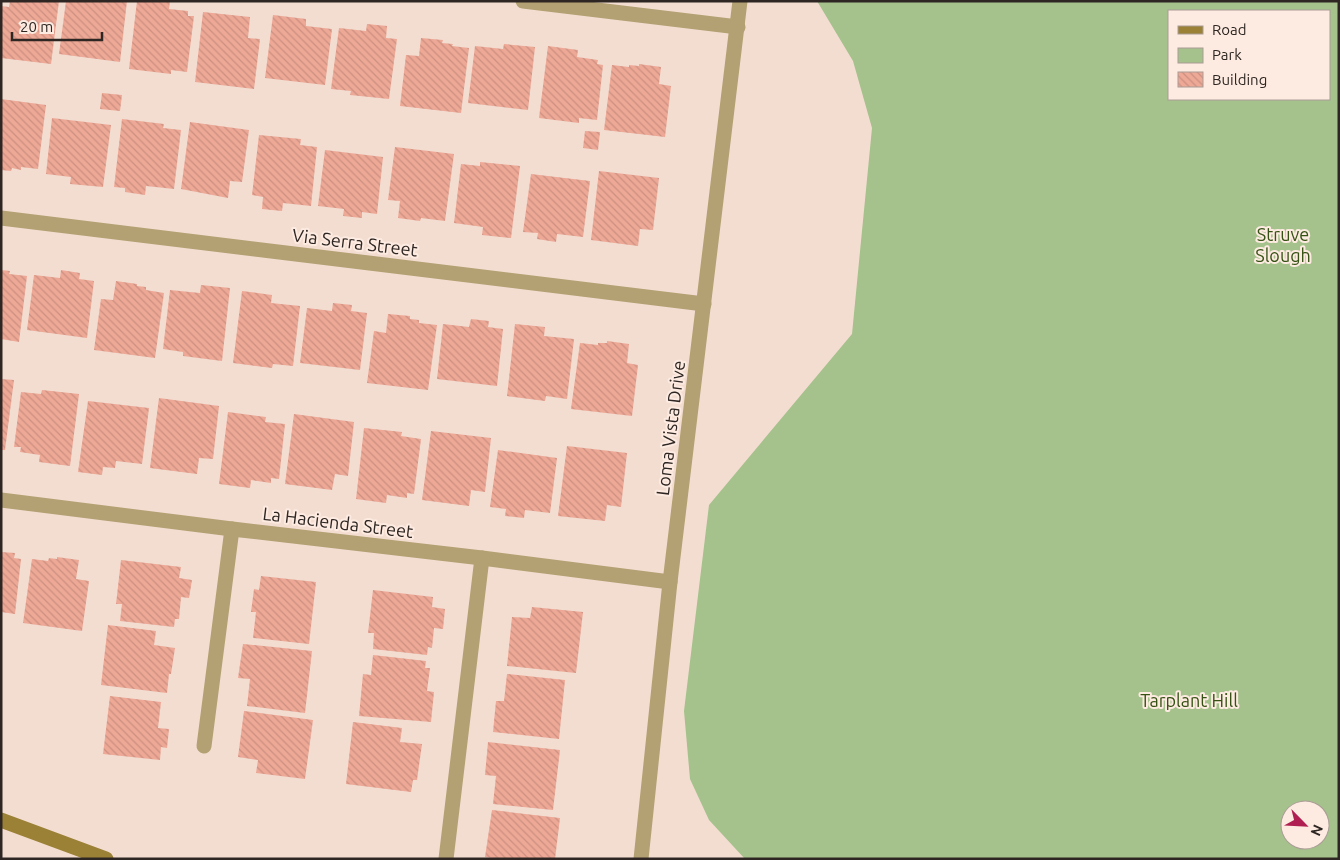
<svg xmlns="http://www.w3.org/2000/svg" width="1340" height="860" viewBox="0 0 1340 860" font-family="Ubuntu,sans-serif">
  <style>
    .park { fill: #a5c18c; fill-rule: evenodd }
    .building { fill: url(#building-back-hatch) }
    .lines { fill: none; stroke-linecap: round; stroke-linejoin: round }
    .street { stroke: #b3a173; stroke-width: 15 }
    .secondary { stroke: #9b8135; stroke-width: 15 }
    .labels { text-anchor: middle; dominant-baseline: central; stroke-width: 4; stroke-linejoin: round; paint-order: stroke }
    .park-label { font-size: 18px; fill: #355214; stroke: #fdebe1 }
    .street-label { font-size: 18px; fill: #2e2622; stroke: #fdebe1 }
  </style>
  <defs>
    <pattern id="building-back-hatch" width="6" height="6" patternUnits="userSpaceOnUse" patternTransform="scale(1.25)"><rect width="6" height="6" fill="#eea896"/><path d="M-1 5l2 2M0 0l6 6M5-1l2 2" fill="none" stroke="#cc9081"/></pattern>
  </defs>
  <rect width="100%" height="100%" fill="#f3ddd1"/>
  <!-- park -->
  <path class="park" d="M817,1H1339V859H745L709,820L690,779L684,711L709,505L852,334L872,128L853,61ZM1169,11H1329V99H1169ZM1290,810H1320V840H1290Z"/>
  <!-- building -->
  <g class="building">
    <path d="M10,1H59L51,64L1,58V6L9,7Z"/>
    <path d="M66,1H127L120,62L59,54Z"/>
    <path d="M137,1H170L169,9L188,11V16H194L187,72L171,70V74L129,69Z"/>
    <path d="M203,12L250,17L248,38L260,39L254,89L195,82Z"/>
    <path d="M273,15L306,19V26L332,29L325,85L265,78Z"/>
    <path d="M367,24L387,26L386,38L397,39L389,99L350,95L351,91L331,89L339,28L366,31Z"/>
    <path d="M421,38L443,40L442,43L453,44L452,46L469,48L461,113L400,106L406,55L419,56Z"/>
    <path d="M504,44L535,47L528,110L468,103L475,46L503,49Z"/>
    <path d="M548,46L578,50L577,57L598,60L597,64L603,65L597,120L579,118V123L539,118Z"/>
    <path d="M639,64L661,67L659,84L671,86L665,137L604,130L612,65L629,67V65L639,66Z"/>
    <path d="M102,93L122,95L120,111L100,109Z"/>
    <path d="M1,99L46,105L38,169L21,167V170L12,168L11,171L1,170Z"/>
    <path d="M52,118L111,125L103,187L70,184L71,177L46,174Z"/>
    <path d="M122,119L164,124L163,128L181,130L174,189L146,186L145,195L125,192V188L114,187Z"/>
    <path d="M190,122L249,130L242,182L230,181L228,198L181,189Z"/>
    <path d="M585,131L600,132L598,150L583,148Z"/>
    <path d="M259,135L301,139L300,145L317,147L311,206L283,203L282,211L262,209L263,197L252,195Z"/>
    <path d="M395,147L454,154L445,221L421,218L420,221L398,218L400,201L388,200Z"/>
    <path d="M325,150L383,157L377,214L362,212V218L343,216L344,209L318,206Z"/>
    <path d="M480,162L520,166L511,238L482,235L483,227L454,223L461,164L480,166Z"/>
    <path d="M599,171L659,178L653,230L640,229L638,246L591,240Z"/>
    <path d="M531,174L590,181L583,237L557,234L556,242L537,239L538,233L523,232Z"/>
    <path d="M1,270L10,271L9,274L27,276L19,342L1,339Z"/>
    <path d="M61,270L80,273L79,279L94,281L87,338L27,330L34,275L60,278Z"/>
    <path d="M116,281L137,284V286L146,287V290L164,293L155,358L94,350L101,299L113,300Z"/>
    <path d="M201,285L230,288L222,361L183,356V352L163,349L170,290L200,293Z"/>
    <path d="M242,291L272,295L271,303L300,306L293,366L273,364L272,368L233,363Z"/>
    <path d="M333,303L352,305L351,311L367,313L360,370L300,363L307,308L332,311Z"/>
    <path d="M388,314L410,316V319L419,320V323L437,325L428,390L367,383L374,331L386,333Z"/>
    <path d="M471,319L489,321L488,327L503,329L497,386L437,379L443,324L469,327Z"/>
    <path d="M515,324L545,327L544,336L574,339L567,399L546,396L545,401L507,396Z"/>
    <path d="M607,341L629,344L627,363L638,365L632,416L571,409L580,343L598,345V343H607Z"/>
    <path d="M1,379L14,380L5,450H1Z"/>
    <path d="M42,390L79,394L70,466L39,462L40,455L20,452L21,447H14L21,392L41,394Z"/>
    <path d="M159,398L219,406L213,459L199,458L197,474L150,468Z"/>
    <path d="M88,401L149,408L142,464L116,461L115,468L103,467L102,475L78,472Z"/>
    <path d="M228,412L266,417L265,422L285,424L279,479L271,478V483L251,480L250,488L219,484Z"/>
    <path d="M294,414L354,422L348,476L335,474L332,490L285,484Z"/>
    <path d="M364,428L402,432L401,436L421,439L414,494L407,493V498L387,495L386,503L356,499Z"/>
    <path d="M431,431L491,438L485,492L471,490L469,506L422,500Z"/>
    <path d="M567,446L627,453L621,507L607,505L605,521L558,516Z"/>
    <path d="M498,450L557,458L550,513L525,510L524,518L505,516L506,509L490,507Z"/>
    <path d="M1,552L15,553L14,558L21,559L15,614L1,612Z"/>
    <path d="M57,557L79,560L76,579L89,581L82,631L23,623L32,559L48,561L49,558L57,559Z"/>
    <path d="M121,560L181,567L179,578L192,580L189,598L181,597L179,619H175L174,627L120,621L122,604H116Z"/>
    <path d="M261,576L316,582L309,644L253,638L256,612H251L254,589L259,590Z"/>
    <path d="M373,590L433,597L432,607L445,609L443,629L434,628L432,648L428,647L427,655L373,649L374,633H368Z"/>
    <path d="M532,607L583,612L576,673L507,666L512,617L530,618Z"/>
    <path d="M108,625L156,631L154,645L175,648L171,674H169L167,693L101,685Z"/>
    <path d="M243,644L312,651L305,713L247,706L250,679L238,678Z"/>
    <path d="M373,655L426,661L425,668H430L427,691L434,692L431,722L359,716L363,674L371,675Z"/>
    <path d="M507,674L565,680L559,739L493,732L496,701H504Z"/>
    <path d="M110,696L161,702L158,728L169,729L167,748L161,747L160,760L103,754Z"/>
    <path d="M244,711L313,720L305,779L256,773L258,760L238,757Z"/>
    <path d="M353,722L402,728L400,742L422,744L417,780H413L411,792L346,784Z"/>
    <path d="M488,742L560,750L553,810L493,804L496,776L485,775Z"/>
    <path d="M492,810L560,818L555,859H500L485,857Z"/>
  </g>
  <g class="lines">
    <!-- street -->
    <g class="street">
      <path d="M523,1L738,27"/>
      <path d="M1,218L704,304"/>
      <path d="M1,500L232,529L482,558L670,582"/>
      <path d="M204,746L232,529"/>
      <path d="M446,859L482,558"/>
      <path d="M641,859L670,582L740,1"/>
    </g>
    <!-- secondary -->
    <path class="secondary" d="M1,820L106,859"/>
  </g>
  <g class="labels">
    <!-- park labels -->
    <g class="park-label">
      <text x="1283" y="234">Struve<tspan x="1283" dy="21">Slough</tspan></text>
      <text x="1189" y="700">Tarplant Hill</text>
    </g>
    <!-- street labels -->
    <g class="street-label">
      <text transform="translate(355 242) rotate(7)">Via Serra Street</text>
      <text transform="translate(670 428) rotate(-83)">Loma Vista Drive</text>
      <text transform="translate(338 522) rotate(7)">La Hacienda Street</text>
    </g>
  </g>
  <!-- border -->
  <rect width="1340" height="860" fill="none" stroke="#2e2622" stroke-width="5"/>
  <!-- legend -->
  <rect x="1168" y="10" width="162" height="90" fill="#fdebe1" stroke="#aa9c95"/>
  <rect x="1178" y="26" width="25" height="8" fill="#9b8135" stroke="#aa9c95"/>
  <text x="1212" y="35" font-size="15" fill="#2e2622">Road</text>
  <rect x="1178" y="48" width="25" height="15" fill="#a5c18c" stroke="#aa9c95"/>
  <text x="1212" y="60" font-size="15" fill="#2e2622">Park</text>
  <rect x="1178" y="72" width="25" height="15" fill="url(#building-back-hatch)" stroke="#aa9c95"/>
  <text x="1212" y="85" font-size="15" fill="#2e2622">Building</text>
  <!-- north arrow -->
  <g transform="translate(1305 825) rotate(114)"><circle r="24" fill="#fdebe1" stroke="#aa9c95"/>
  <path d="M0-4L9 19L0 12L-9 19Z" fill="#b01f51"/>
  <text y="-8" font-size="14" font-weight="bold" text-anchor="middle" fill="#2e2622">N</text>
  </g>
  <!-- scale -->
  <path d="M12 32v8h90v-8" fill="none" stroke="#2e2622" stroke-width="2.5"/>
  <text x="20" y="32" font-size="15" fill="#2e2622" stroke="#fdebe1" stroke-width="4" paint-order="stroke">20 m</text>
</svg>
